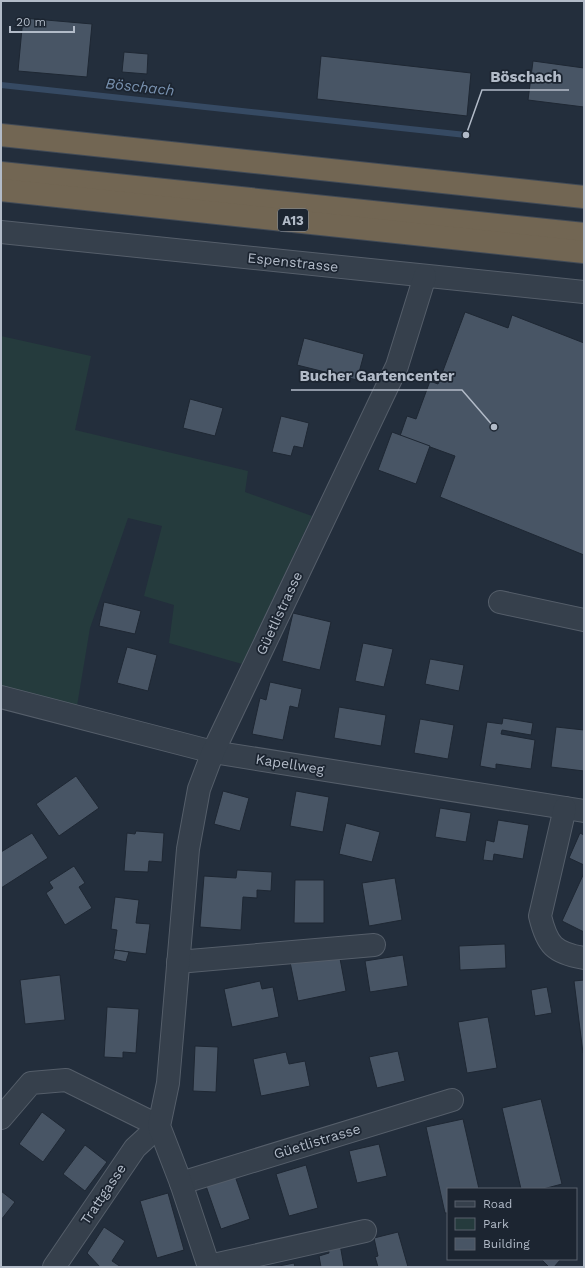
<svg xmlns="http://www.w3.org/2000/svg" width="585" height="1268" viewBox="0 0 585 1268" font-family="'Work Sans',sans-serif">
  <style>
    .green { fill: #253b3d }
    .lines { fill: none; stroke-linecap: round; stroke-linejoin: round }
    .stream { stroke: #364a63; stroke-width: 6 }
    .building { fill: #485565; stroke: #1e2733 }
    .minor-casing { stroke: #555e6a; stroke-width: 24 }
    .highway-casing { stroke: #424b57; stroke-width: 24 }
    .minor { stroke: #36404c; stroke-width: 22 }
    .highway { stroke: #726653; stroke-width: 22 }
    .labels { text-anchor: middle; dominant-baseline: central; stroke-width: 3.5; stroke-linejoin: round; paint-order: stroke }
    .shield { fill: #1c2531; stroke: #858e9b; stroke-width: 1 }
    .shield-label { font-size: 13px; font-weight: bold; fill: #b2bbc8 }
    .street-label { font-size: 14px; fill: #b2bbc8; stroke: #1c2531 }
    .water-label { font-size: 15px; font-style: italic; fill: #7992b0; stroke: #1c2531 }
    .leader { fill: none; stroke: #b2bbc8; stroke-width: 1.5 }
    .callout-dot { fill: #b2bbc8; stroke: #1c2531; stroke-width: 1.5 }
    .callout-label { font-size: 15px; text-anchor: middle; font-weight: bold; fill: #b2bbc8; stroke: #1c2531; stroke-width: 3.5; stroke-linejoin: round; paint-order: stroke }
  </style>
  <rect width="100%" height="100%" fill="#232e3c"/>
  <!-- green -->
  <path class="green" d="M1,336L91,356L75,430L248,471L245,492L312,516L242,664L169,643L174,605L144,596L162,526L128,518L90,628L77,706L1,687Z"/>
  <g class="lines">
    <!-- stream -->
    <path class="stream" d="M1,85L466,135"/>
  </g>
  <!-- building -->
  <g class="building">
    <path d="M23,18L92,24L87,77L18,71Z"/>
    <path d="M124,52L148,54L147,74L122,72Z"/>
    <path d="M321,56L471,73L467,116L317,99Z"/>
    <path d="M533,61L584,68V107L528,100Z"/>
    <path d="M465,312L508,328L512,315L584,343V555L440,497L455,456L400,436L407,416L416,419L430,381L438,384Z"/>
    <path d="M304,338L364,354L357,380L297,365Z"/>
    <path d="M190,399L223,408L215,436L183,428Z"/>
    <path d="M281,416L309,423L303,448L294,446L291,456L272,452Z"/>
    <path d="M392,432L430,446L416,484L378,470Z"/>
    <path d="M104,602L141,611L135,634L99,626Z"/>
    <path d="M293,613L331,622L320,670L282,661Z"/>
    <path d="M363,643L393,649L384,687L355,681Z"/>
    <path d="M127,647L157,655L148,691L117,683Z"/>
    <path d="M430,659L464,665L459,691L425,684Z"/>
    <path d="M270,682L302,689L298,708L290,706L283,740L252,734L260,698L266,700Z"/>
    <path d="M339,707L386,715L381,746L334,738Z"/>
    <path d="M503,718L533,723L531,735L502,730L501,734L535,740L531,769L496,764V769L480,766L487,722L502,724Z"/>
    <path d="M420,719L454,725L448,759L414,753Z"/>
    <path d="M556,727L584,730V771L551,767Z"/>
    <path d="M76,776L99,808L59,836L36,804Z"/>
    <path d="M223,791L249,798L240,831L214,824Z"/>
    <path d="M296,791L329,797L323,832L290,826Z"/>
    <path d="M440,808L471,813L466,842L435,837Z"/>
    <path d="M498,820L529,825L523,859L494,854L493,861L483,860L486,840L494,842Z"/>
    <path d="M346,823L380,832L372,862L339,854Z"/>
    <path d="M136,831L164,833L162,862L149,861L148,872L124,871L127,833L135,834Z"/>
    <path d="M32,833L48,858L1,888V852Z"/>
    <path d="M580,833L584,835V865L569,858Z"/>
    <path d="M74,866L85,883L79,887L92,908L65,925L46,893L53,888L49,882Z"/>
    <path d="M237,870L272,872L271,891L257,890V898L243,897L241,930L200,927L204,876L236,878Z"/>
    <path d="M584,873V932L562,921Z"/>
    <path d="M395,878L402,920L369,926L362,883Z"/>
    <path d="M295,880H324V923H294Z"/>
    <path d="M115,897L139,900L136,923L150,924L146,954L114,950L117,930L111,929Z"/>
    <path d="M505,944L506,968L460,970L459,946Z"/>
    <path d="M115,950L129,952L126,962L113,959Z"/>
    <path d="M339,953L346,991L298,1001L290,962Z"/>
    <path d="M403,955L408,986L370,992L365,961Z"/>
    <path d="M60,975L65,1020L25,1024L20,980Z"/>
    <path d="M584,980V1053H583L574,981Z"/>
    <path d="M260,981L262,989L273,987L279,1017L232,1027L224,989Z"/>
    <path d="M547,987L552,1013L535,1016L531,990Z"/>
    <path d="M107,1007L139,1009L136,1053L123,1052V1058L104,1057Z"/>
    <path d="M488,1017L497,1068L467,1073L458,1022Z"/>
    <path d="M195,1046L218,1047L216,1092L193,1091Z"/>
    <path d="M398,1051L405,1081L377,1088L369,1057Z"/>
    <path d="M286,1052L289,1064L305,1061L310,1086L261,1096L253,1059Z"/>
    <path d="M541,1099L562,1184L543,1189H521L502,1108Z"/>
    <path d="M42,1112L66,1130L43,1162L19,1144Z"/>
    <path d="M463,1119L479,1189H448V1213H445L426,1127Z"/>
    <path d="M379,1144L387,1176L357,1183L349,1151Z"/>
    <path d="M85,1145L107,1162L85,1191L63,1174Z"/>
    <path d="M306,1165L318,1208L289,1216L276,1174Z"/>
    <path d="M235,1176L250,1219L221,1229L206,1186Z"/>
    <path d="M1,1191L15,1202L1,1220Z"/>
    <path d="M168,1193L184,1250L157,1258L140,1201Z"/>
    <path d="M104,1227L125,1241L112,1261L121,1267H100L87,1253Z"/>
    <path d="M398,1232L408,1267H378L375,1257L378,1256L374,1238Z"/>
    <path d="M340,1244L344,1267H321L319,1256L329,1253L328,1247Z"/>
    <path d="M541,1259H561L554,1267H549Z"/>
    <path d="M294,1263L295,1267H274Z"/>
  </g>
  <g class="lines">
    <!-- minor casing -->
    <g class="minor-casing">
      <g id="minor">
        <path d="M1,232L584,292"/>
        <path d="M500,602L584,620"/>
        <path d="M1,697L213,752L584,811"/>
        <path d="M565,808L540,916C547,945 554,953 584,958"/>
        <path d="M178,962L374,945"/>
        <path d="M1,1118L31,1083L66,1080L159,1126L135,1148L54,1267"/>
        <path d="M181,1183L452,1100"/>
        <path d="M209,1266L365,1231"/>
        <path d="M209,1267L181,1183L159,1126L168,1083L188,849L199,789L213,752L397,366L425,276"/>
      </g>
    </g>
    <!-- highway casing -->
    <g class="highway-casing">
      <g id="highway">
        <path d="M1,135L584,197"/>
        <path d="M1,173L584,234"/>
        <path d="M1,190L584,252"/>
      </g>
    </g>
    <!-- minor -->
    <use href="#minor" class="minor"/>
    <!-- highway -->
    <use href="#highway" class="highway"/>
  </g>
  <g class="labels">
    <!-- shield labels -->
    <rect class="shield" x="278" y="209" width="30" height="22" rx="3"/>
    <g class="shield-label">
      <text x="293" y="220">A13</text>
    </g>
    <!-- street labels -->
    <g class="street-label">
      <text transform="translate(293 262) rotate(6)">Espenstrasse</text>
      <text transform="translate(279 613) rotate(-65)">Güetlistrasse</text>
      <text transform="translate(290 764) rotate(9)">Kapellweg</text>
      <text transform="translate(317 1141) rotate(-17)">Güetlistrasse</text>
      <text transform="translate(103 1194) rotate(-56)">Trattgasse</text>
    </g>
    <!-- water labels -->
    <g class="water-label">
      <text transform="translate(140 87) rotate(6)">Böschach</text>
    </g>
  </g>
  <!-- callouts -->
  <path class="leader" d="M466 135L482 90H569M494 427L462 390H291"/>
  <g class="callout-dot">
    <circle cx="466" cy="135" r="4"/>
    <circle cx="494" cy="427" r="4"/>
  </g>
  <g class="callout-label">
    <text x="526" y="82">Böschach</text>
    <text x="377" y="381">Bucher Gartencenter</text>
  </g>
  <!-- border -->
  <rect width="585" height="1268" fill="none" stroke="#b2bbc8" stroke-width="4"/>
  <!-- legend -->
  <rect x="447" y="1188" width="130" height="72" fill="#1c2531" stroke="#58616d"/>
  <rect x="455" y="1201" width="20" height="6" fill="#36404c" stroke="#58616d"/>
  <text x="483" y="1208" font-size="12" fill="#b2bbc8">Road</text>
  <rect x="455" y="1218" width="20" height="12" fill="#253b3d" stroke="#58616d"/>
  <text x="483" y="1228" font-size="12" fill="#b2bbc8">Park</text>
  <rect x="455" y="1238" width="20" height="12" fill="#485565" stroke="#58616d"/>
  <text x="483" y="1248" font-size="12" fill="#b2bbc8">Building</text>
  <!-- scale -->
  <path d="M10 26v6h64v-6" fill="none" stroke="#b2bbc8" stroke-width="2"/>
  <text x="16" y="26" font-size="12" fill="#b2bbc8" stroke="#1c2531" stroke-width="3" paint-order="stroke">20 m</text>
</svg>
